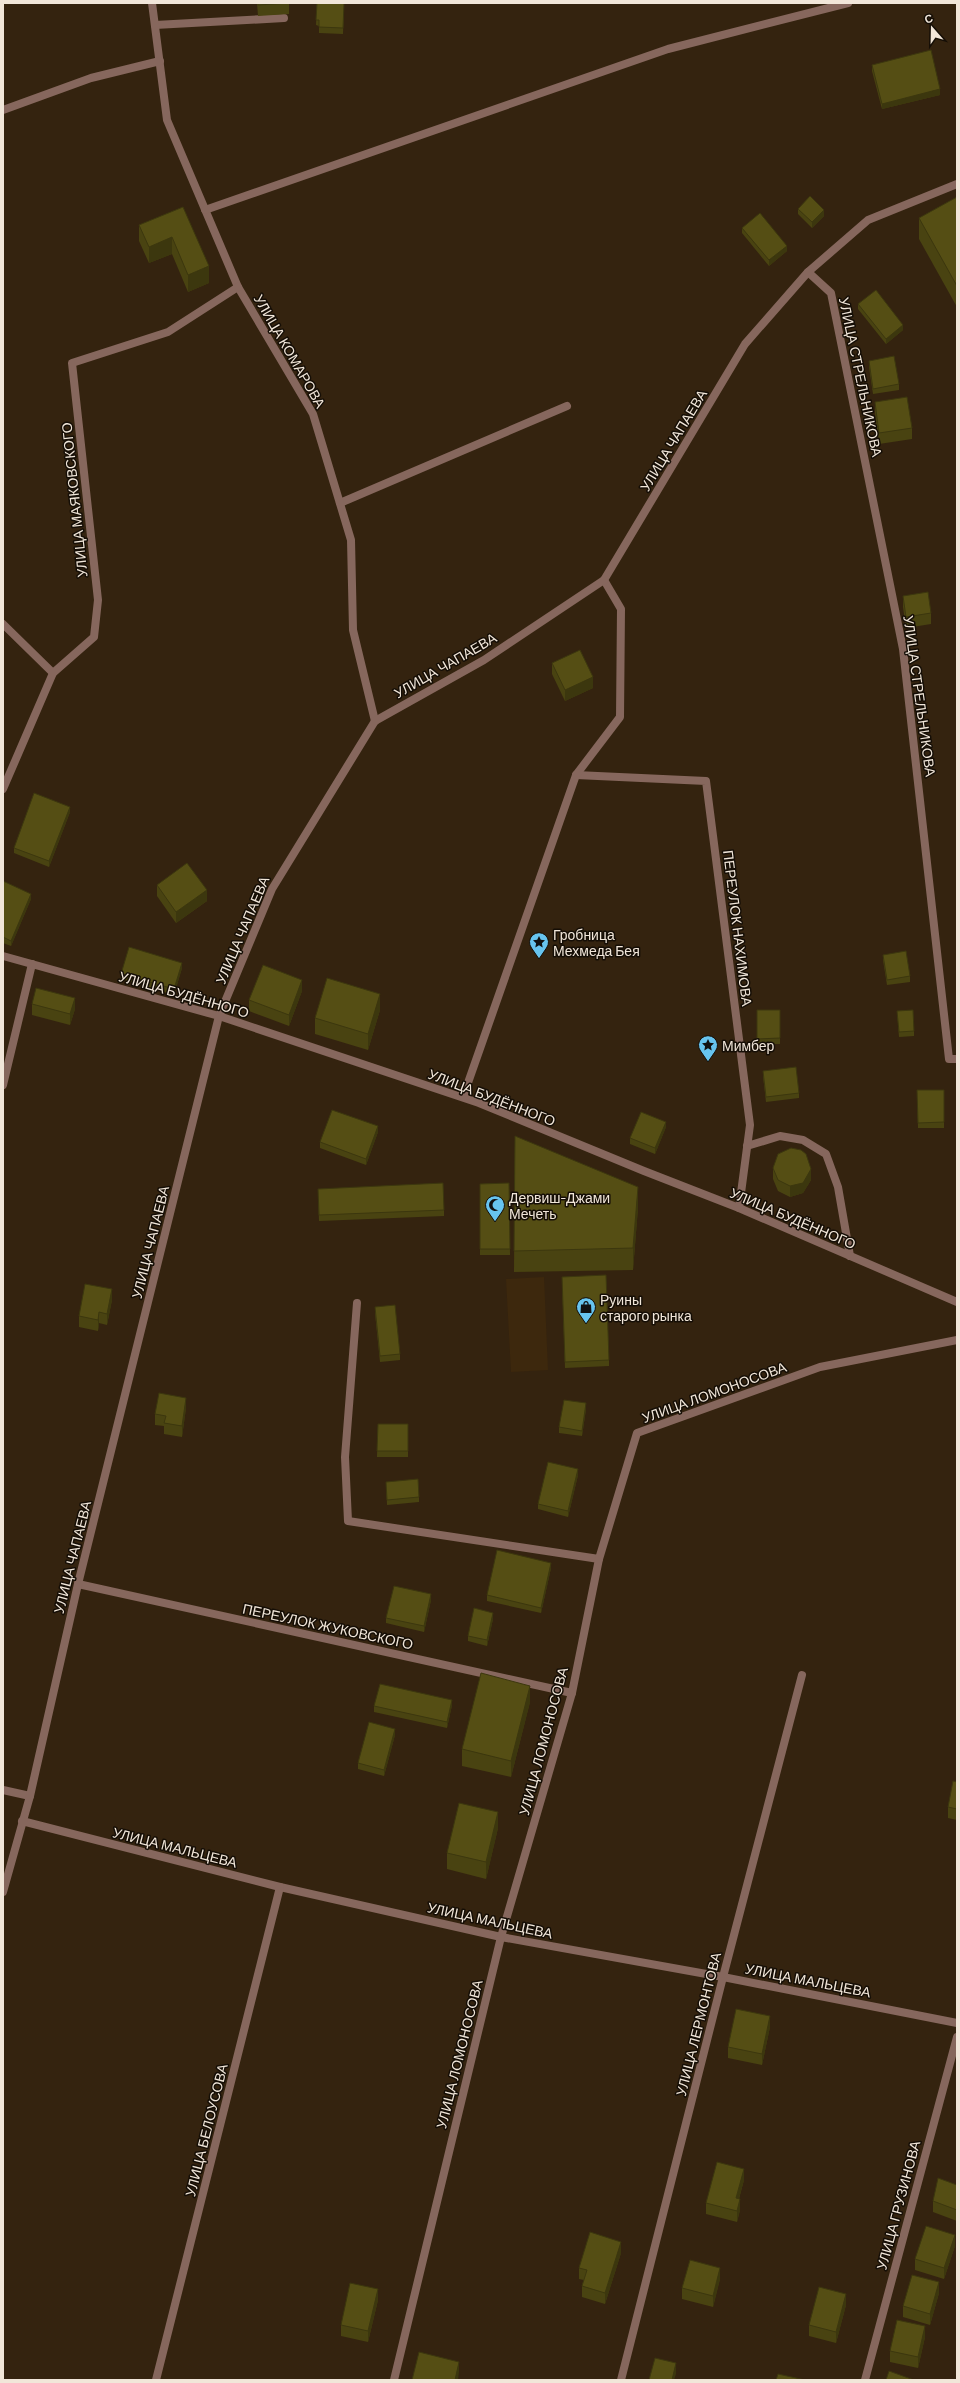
<svg xmlns="http://www.w3.org/2000/svg" width="960" height="2383" viewBox="0 0 960 2383" font-family="Barlow,sans-serif">
  <style>
    .built { fill: #3d280d }
    .lines { fill: none; stroke-linecap: round; stroke-linejoin: round }
    .lane { stroke: #86675d; stroke-width: 8 }
    .street { stroke: #86675d; stroke-width: 8 }
    .wall { fill: #494311 }
    .shaded-wall { fill: #3c370e }
    .building { fill: #554e14; stroke: #3c370e }
    .labels { text-anchor: middle; dominant-baseline: central; stroke-width: 3; stroke-linejoin: round; paint-order: stroke }
    .street-label { font-size: 14px; fill: #f1e6d9; stroke: #150e06 }
    .poi-label { font-size: 14px; fill: #f1e6d9; stroke: #150e06; text-anchor: start }
  </style>
  <rect width="100%" height="100%" fill="#34230f"/>
  <!-- built -->
  <path class="built" d="M544,1277L548,1370L511,1372L506,1279Z"/>
  <g class="lines">
    <!-- lane -->
    <g class="lane">
      <path d="M155,25L284,18"/>
      <path d="M340,503L567,406"/>
      <path d="M747,1146L780,1136L803,1140L826,1154L838,1187L850,1256"/>
      <path d="M357,1303L345,1457L348,1521L599,1559"/>
    </g>
    <!-- street -->
    <g class="street">
      <path d="M152,3L167,120L238,287L313,414L351,540L353,630L375,721"/>
      <path d="M3,110L91,78L160,61"/>
      <path d="M205,210L668,49L848,3"/>
      <path d="M808,272L831,293L903,649L949,1059H957"/>
      <path d="M3,624L53,673"/>
      <path d="M576,775L706,781L750,1125L739,1208"/>
      <path d="M3,789L53,673L94,637L98,600L72,363L168,332L238,287"/>
      <path d="M3,956L219,1016L479,1103L644,1171L739,1208L957,1302"/>
      <path d="M3,1085L32,964"/>
      <path d="M463,1097L576,775L620,717L621,609L604,580"/>
      <path d="M78,1584L572,1693"/>
      <path d="M3,1790L30,1796"/>
      <path d="M22,1821L280,1887L501,1937L723,1977L957,2023"/>
      <path d="M3,1892L30,1796L78,1584L219,1016L272,889L375,721L484,660L604,580L745,344L808,272L868,220L957,184"/>
      <path d="M156,2380L280,1887"/>
      <path d="M394,2380L501,1937L572,1693L599,1559L637,1433L820,1367L957,1340"/>
      <path d="M621,2380L723,1977L802,1675"/>
      <path d="M865,2380L957,2037"/>
    </g>
  </g>
  <!-- wall -->
  <g class="wall">
    <path d="M257,3H289V14L258,16Z"/>
    <path d="M317,3H344L343,34L319,33V26L316,25Z"/>
    <path d="M872,65L940,95L882,109L872,71Z"/>
    <path d="M957,197V307L919,239V218Z"/>
    <path d="M183,207L209,283L188,292L172,254L149,263L139,241V225Z"/>
    <path d="M798,209L824,216L812,228L798,214Z"/>
    <path d="M742,228L787,251L769,266L742,233Z"/>
    <path d="M858,304L903,330L886,344L858,309Z"/>
    <path d="M869,361L899,384V390L873,394L869,367Z"/>
    <path d="M875,402L912,428V439L879,444L875,413Z"/>
    <path d="M903,596L931,613V624L906,628L903,607Z"/>
    <path d="M552,663L593,688L565,701L552,674Z"/>
    <path d="M70,812L49,867L14,853V848Z"/>
    <path d="M3,881L31,899L11,946L3,943Z"/>
    <path d="M157,885L207,901L176,923L157,896Z"/>
    <path d="M883,955L910,976V982L887,985L883,960Z"/>
    <path d="M182,968L174,995L121,979V974Z"/>
    <path d="M302,991L289,1026L249,1011V1000Z"/>
    <path d="M32,1004L75,1009L70,1025L32,1015Z"/>
    <path d="M380,1010L368,1050L315,1034V1018Z"/>
    <rect x="757" y="1010" width="23" height="34"/>
    <path d="M897,1011L914,1031V1036L899,1037Z"/>
    <path d="M763,1071L799,1093V1098L766,1102L763,1076Z"/>
    <path d="M917,1090L944,1122V1128H918Z"/>
    <path d="M666,1127L655,1154L630,1144V1138Z"/>
    <path d="M378,1132L366,1165L320,1148V1142Z"/>
    <path d="M515,1136L638,1208L633,1270L514,1272Z"/>
    <path d="M773,1168L811,1180L803,1193L790,1197L778,1191L773,1179Z"/>
    <path d="M509,1183L510,1255H480V1184Z"/>
    <path d="M318,1194L444,1210V1216L319,1221Z"/>
    <path d="M562,1283L609,1360V1366L565,1368Z"/>
    <path d="M112,1300L107,1325L99,1323L98,1331L79,1327V1316Z"/>
    <path d="M375,1307L400,1354V1360L380,1362L375,1313Z"/>
    <path d="M186,1408L182,1437L164,1434V1426L155,1425V1414Z"/>
    <path d="M586,1409L582,1436L559,1433V1427Z"/>
    <path d="M378,1424H408V1457H377Z"/>
    <path d="M578,1475L568,1517L538,1509V1504Z"/>
    <path d="M386,1482L419,1497V1502L387,1505Z"/>
    <path d="M551,1568L541,1613L487,1601V1595Z"/>
    <path d="M431,1600L424,1632L386,1623V1618Z"/>
    <path d="M493,1619L487,1646L468,1641V1636Z"/>
    <path d="M530,1702L511,1777L462,1766V1749Z"/>
    <path d="M452,1705L447,1728L374,1712V1706Z"/>
    <path d="M395,1735L384,1776L358,1769V1763Z"/>
    <path d="M957,1782V1820L948,1818V1807Z"/>
    <path d="M498,1828L486,1879L447,1869V1853Z"/>
    <path d="M770,2027L762,2065L728,2058V2047Z"/>
    <path d="M744,2180L739,2199L740,2210L737,2222L706,2214V2203Z"/>
    <path d="M957,2185V2221L933,2212V2201Z"/>
    <path d="M955,2246L944,2279L915,2270V2259Z"/>
    <path d="M621,2253L605,2304L582,2297V2286L584,2280L579,2279V2268Z"/>
    <path d="M720,2279L713,2307L682,2299V2288Z"/>
    <path d="M939,2293L930,2325L903,2317V2306Z"/>
    <path d="M378,2300L368,2342L341,2336V2325Z"/>
    <path d="M846,2305L836,2343L809,2336V2325Z"/>
    <path d="M925,2337L918,2368L890,2362V2351Z"/>
  </g>
  <!-- shaded-wall -->
  <g class="shaded-wall">
    <path d="M940,89V95L882,109V104Z"/>
    <path d="M824,210V216L812,228V222Z"/>
    <path d="M172,237V254L149,263V247Z"/>
    <path d="M787,246V251L769,266V260Z"/>
    <path d="M209,266V283L188,292V275Z"/>
    <path d="M903,325V330L886,344V339Z"/>
    <path d="M593,677V688L565,701V690Z"/>
    <path d="M70,807V812L49,867V861Z"/>
    <path d="M207,890V901L176,923V912Z"/>
    <path d="M31,894V899L11,946V941Z"/>
    <path d="M182,963V968L174,995V989Z"/>
    <path d="M302,980V991L289,1026V1015Z"/>
    <path d="M380,994V1010L368,1050V1034Z"/>
    <path d="M75,998V1009L70,1025V1014Z"/>
    <path d="M666,1122V1127L655,1154V1148Z"/>
    <path d="M378,1126V1132L366,1165V1159Z"/>
    <path d="M811,1169V1180L803,1193L790,1197V1186Z"/>
    <path d="M638,1187V1208L633,1270V1248Z"/>
    <path d="M112,1289V1300L107,1325V1314Z"/>
    <path d="M99,1312V1323L98,1331V1320Z"/>
    <path d="M186,1398V1408L182,1437V1426Z"/>
    <path d="M586,1403V1409L582,1436V1431Z"/>
    <path d="M578,1469V1475L568,1517V1511Z"/>
    <path d="M551,1563V1568L541,1613V1608Z"/>
    <path d="M431,1594V1600L424,1632V1626Z"/>
    <path d="M493,1613V1619L487,1646V1640Z"/>
    <path d="M530,1686V1702L511,1777V1761Z"/>
    <path d="M452,1700V1705L447,1728V1722Z"/>
    <path d="M395,1729V1735L384,1776V1770Z"/>
    <path d="M498,1812V1828L486,1879V1862Z"/>
    <path d="M770,2016V2027L762,2065V2054Z"/>
    <path d="M744,2169V2180L736,2209V2198Z"/>
    <path d="M740,2199V2210L737,2222V2211Z"/>
    <path d="M955,2235V2246L944,2279V2268Z"/>
    <path d="M621,2242V2253L605,2304V2293Z"/>
    <path d="M720,2268V2279L713,2307V2296Z"/>
    <path d="M939,2282V2293L930,2325V2314Z"/>
    <path d="M378,2289V2300L368,2342V2331Z"/>
    <path d="M846,2294V2305L836,2343V2332Z"/>
    <path d="M925,2326V2337L918,2368V2357Z"/>
    <path d="M459,2362V2372L458,2380H455Z"/>
    <path d="M676,2363V2374L674,2380H672Z"/>
  </g>
  <!-- building -->
  <g class="building">
    <path d="M258,3H289L258,5Z"/>
    <path d="M317,3H344L343,28L319,27V20H316Z"/>
    <path d="M931,50L940,89L882,104L872,65Z"/>
    <path d="M810,196L824,210L812,222L798,209Z"/>
    <path d="M957,197V286L919,218Z"/>
    <path d="M183,207L209,266L188,275L172,237L149,247L139,225Z"/>
    <path d="M760,213L787,246L769,260L742,228Z"/>
    <path d="M876,290L903,325L886,339L858,304Z"/>
    <path d="M894,356L899,384L873,389L869,361Z"/>
    <path d="M907,397L912,428L879,433L875,402Z"/>
    <path d="M928,592L931,613L906,617L903,596Z"/>
    <path d="M580,650L593,677L565,690L552,663Z"/>
    <path d="M34,793L70,807L49,861L14,848Z"/>
    <path d="M187,863L207,890L176,912L157,885Z"/>
    <path d="M3,881L31,894L11,941L3,937Z"/>
    <path d="M129,947L182,963L174,989L121,974Z"/>
    <path d="M906,951L910,976L887,980L883,955Z"/>
    <path d="M263,965L302,980L289,1015L249,1000Z"/>
    <path d="M327,978L380,994L368,1034L315,1018Z"/>
    <path d="M36,988L75,998L70,1014L32,1004Z"/>
    <path d="M757,1010H780V1038L757,1039Z"/>
    <path d="M913,1010L914,1031L899,1032L897,1011Z"/>
    <path d="M796,1067L799,1093L766,1097L763,1071Z"/>
    <path d="M917,1090H944V1122L918,1123Z"/>
    <path d="M332,1110L378,1126L366,1159L320,1142Z"/>
    <path d="M641,1112L666,1122L655,1148L630,1138Z"/>
    <path d="M515,1136L638,1187L633,1248L514,1251Z"/>
    <path d="M791,1148L801,1150L806,1154L811,1169L803,1183L790,1186L778,1180L773,1168L778,1154Z"/>
    <path d="M443,1183L444,1210L319,1215L318,1189Z"/>
    <path d="M509,1183L510,1249H480V1184Z"/>
    <path d="M606,1275L609,1360L565,1362L562,1277Z"/>
    <path d="M85,1284L112,1289L107,1314L99,1312L98,1320L79,1316Z"/>
    <path d="M395,1305L400,1354L380,1356L375,1307Z"/>
    <path d="M159,1393L186,1398L182,1426L164,1423L166,1416L155,1414Z"/>
    <path d="M564,1400L586,1403L582,1431L559,1427Z"/>
    <path d="M378,1424H408V1451H377Z"/>
    <path d="M548,1462L578,1469L568,1511L538,1504Z"/>
    <path d="M418,1479L419,1497L387,1500L386,1482Z"/>
    <path d="M497,1550L551,1563L541,1608L487,1595Z"/>
    <path d="M394,1586L431,1594L424,1626L386,1618Z"/>
    <path d="M474,1608L493,1613L487,1640L468,1636Z"/>
    <path d="M481,1673L530,1686L511,1761L462,1749Z"/>
    <path d="M380,1684L452,1700L447,1722L374,1706Z"/>
    <path d="M369,1722L395,1729L384,1770L358,1763Z"/>
    <path d="M953,1781L957,1782V1809L948,1807Z"/>
    <path d="M459,1803L498,1812L486,1862L447,1853Z"/>
    <path d="M736,2009L770,2016L762,2054L728,2047Z"/>
    <path d="M717,2162L744,2169L736,2198L740,2199L737,2211L706,2203Z"/>
    <path d="M938,2178L957,2185V2210L933,2201Z"/>
    <path d="M926,2226L955,2235L944,2268L915,2259Z"/>
    <path d="M590,2232L621,2242L605,2293L582,2286L587,2270L579,2268Z"/>
    <path d="M690,2260L720,2268L713,2296L682,2288Z"/>
    <path d="M912,2275L939,2282L930,2314L903,2306Z"/>
    <path d="M350,2283L378,2289L368,2331L341,2325Z"/>
    <path d="M819,2287L846,2294L836,2332L809,2325Z"/>
    <path d="M897,2320L925,2326L918,2357L890,2351Z"/>
    <path d="M419,2352L459,2362L455,2380H412Z"/>
    <path d="M655,2358L676,2363L672,2380H649Z"/>
    <path d="M889,2371L914,2380H886Z"/>
    <path d="M778,2374L805,2380H776Z"/>
  </g>
  <!-- icons -->
  <defs>
    <g id="sight-pin" transform="scale(1)"><path d="M0 17L-7.5 6A9.5 9.5 0 1 1 7.5 6Z" fill="#67c4ef" stroke="#150e06"/><path d="M0-6L1.8-2.2L6-1.7L2.9 1.2L3.7 5.4L0 3.3L-3.7 5.4L-2.9 1.2L-6-1.7L-1.8-2.2Z" fill="#111"/></g>
    <g id="mosque-pin" transform="scale(1)"><path d="M0 17L-7.5 6A9.5 9.5 0 1 1 7.5 6Z" fill="#67c4ef" stroke="#150e06"/><path d="M3.5-4.9A6 6 0 1 0 3.5 4.9A5 5 0 1 1 3.5-4.9Z" fill="#111"/></g>
    <g id="shop-pin" transform="scale(1)"><path d="M0 17L-7.5 6A9.5 9.5 0 1 1 7.5 6Z" fill="#67c4ef" stroke="#150e06"/><path d="M-5-2.5h2.3a2.7 3.5 0 0 1 5.4 0H5L5.5 6h-11ZM-1.5-2.5h3a1.5 2.3 0 0 0-3 0Z" fill="#111"/></g>
  </defs>
  <g fill-rule="evenodd">
    <use href="#sight-pin" x="539" y="942"/>
    <use href="#sight-pin" x="708" y="1045"/>
    <use href="#mosque-pin" x="495" y="1205"/>
    <use href="#shop-pin" x="586" y="1307"/>
  </g>
  <g class="labels">
    <!-- street labels -->
    <g class="street-label">
      <text transform="translate(290 351) rotate(60)">УЛИЦА КОМАРОВА</text>
      <text transform="translate(861 377) rotate(78)">УЛИЦА СТРЕЛЬНИКОВА</text>
      <text transform="translate(673 440) rotate(-59)">УЛИЦА ЧАПАЕВА</text>
      <text transform="translate(74 500) rotate(-96)">УЛИЦА МАЯКОВСКОГО</text>
      <text transform="translate(445 665) rotate(-30)">УЛИЦА ЧАПАЕВА</text>
      <text transform="translate(920 696) rotate(82)">УЛИЦА СТРЕЛЬНИКОВА</text>
      <text transform="translate(738 928) rotate(83)">ПЕРЕУЛОК НАХИМОВА</text>
      <text transform="translate(242 930) rotate(-67)">УЛИЦА ЧАПАЕВА</text>
      <text transform="translate(184 994) rotate(16)">УЛИЦА БУДЁННОГО</text>
      <text transform="translate(492 1097) rotate(21)">УЛИЦА БУДЁННОГО</text>
      <text transform="translate(793 1218) rotate(23)">УЛИЦА БУДЁННОГО</text>
      <text transform="translate(150 1242) rotate(-76)">УЛИЦА ЧАПАЕВА</text>
      <text transform="translate(714 1392) rotate(-20)">УЛИЦА ЛОМОНОСОВА</text>
      <text transform="translate(72 1557) rotate(-76)">УЛИЦА ЧАПАЕВА</text>
      <text transform="translate(328 1626) rotate(12)">ПЕРЕУЛОК ЖУКОВСКОГО</text>
      <text transform="translate(543 1741) rotate(-75)">УЛИЦА ЛОМОНОСОВА</text>
      <text transform="translate(175 1847) rotate(14)">УЛИЦА МАЛЬЦЕВА</text>
      <text transform="translate(490 1920) rotate(12)">УЛИЦА МАЛЬЦЕВА</text>
      <text transform="translate(808 1980) rotate(11)">УЛИЦА МАЛЬЦЕВА</text>
      <text transform="translate(698 2024) rotate(-76)">УЛИЦА ЛЕРМОНТОВА</text>
      <text transform="translate(459 2054) rotate(-76)">УЛИЦА ЛОМОНОСОВА</text>
      <text transform="translate(206 2130) rotate(-76)">УЛИЦА БЕЛОУСОВА</text>
      <text transform="translate(898 2205) rotate(-75)">УЛИЦА ГРУЗИНОВА</text>
    </g>
    <!-- poi labels -->
    <g class="poi-label">
      <text x="553" y="934">Гробница<tspan x="553" dy="16">Мехмеда Бея</tspan></text>
      <text x="722" y="1045">Мимбер</text>
      <text x="509" y="1197">Дервиш-Джами<tspan x="509" dy="16">Мечеть</tspan></text>
      <text x="600" y="1299">Руины<tspan x="600" dy="16">старого рынка</tspan></text>
    </g>
  </g>
  <!-- border -->
  <rect width="960" height="2383" fill="none" stroke="#f1e6d9" stroke-width="8"/>
  <!-- north arrow -->
  <g transform="translate(932 28) rotate(340)" stroke="#150e06" stroke-width="3" paint-order="stroke">
  <path d="M0-3L7 15L0 10L-7 15Z" fill="#f1e6d9"/>
  <text y="-6" font-size="11" font-weight="bold" text-anchor="middle" fill="#f1e6d9">С</text>
  </g>
</svg>
